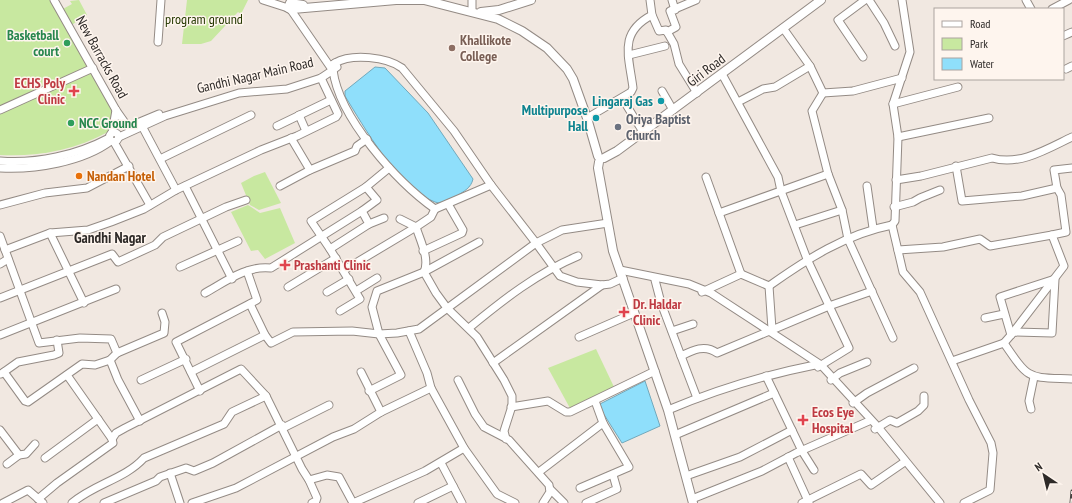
<svg xmlns="http://www.w3.org/2000/svg" width="1072" height="503" viewBox="0 0 1072 503" font-family="'PT Sans Narrow',sans-serif">
  <style>
    .green { fill: #c8e8a0 }
    .water { fill: #8fdffb; stroke: #72a9bc }
    .lines { fill: none; stroke-linecap: round; stroke-linejoin: round }
    .minor-casing { stroke: #948b85; stroke-width: 9 }
    .major-casing { stroke: #948b85; stroke-width: 10 }
    .minor { stroke: #fff; stroke-width: 7 }
    .major { stroke: #fff; stroke-width: 8 }
    .rail-casing { stroke: #484341; stroke-width: 3 }
    .rail { stroke: #fef5ee; stroke-width: 1.5; stroke-dasharray: 4.5; stroke-linecap: butt }
    .leisure-dot { fill: #2e9e5b; stroke: #fef5ee; stroke-width: 1.5 }
    .education-dot { fill: #8d6e63; stroke: #fef5ee; stroke-width: 1.5 }
    .health-dot { fill: #e0444e; stroke: #fef5ee; stroke-width: 1.5 }
    .culture-dot { fill: #0f9aa8; stroke: #fef5ee; stroke-width: 1.5 }
    .worship-dot { fill: #6b7280; stroke: #fef5ee; stroke-width: 1.5 }
    .food-dot { fill: #e8710a; stroke: #fef5ee; stroke-width: 1.5 }
    .labels { text-anchor: middle; dominant-baseline: central; stroke-width: 3; stroke-linejoin: round; paint-order: stroke }
    .park-label { font-size: 14px; fill: #253800; stroke: #fef5ee }
    .leisure-label { font-size: 14px; font-weight: bold; fill: #27864d; stroke: #fef5ee; text-anchor: end }
    .education-label { font-size: 14px; font-weight: bold; fill: #785e54; stroke: #fef5ee; text-anchor: start }
    .street-label { font-size: 14px; fill: #2e2a28; stroke: #fef5ee }
    .health-label { font-size: 14px; font-weight: bold; fill: #be3a42; stroke: #fef5ee; text-anchor: start }
    .culture-label { font-size: 14px; font-weight: bold; fill: #0d838f; stroke: #fef5ee; text-anchor: end }
    .worship-label { font-size: 14px; font-weight: bold; fill: #5b616d; stroke: #fef5ee; text-anchor: start }
    .food-label { font-size: 14px; font-weight: bold; fill: #c56008; stroke: #fef5ee; text-anchor: start }
    .neighbourhood-label { font-size: 15px; font-weight: bold; fill: #2e2a28; stroke: #fef5ee }
  </style>
  <rect width="100%" height="100%" fill="#f1e8e1"/>
  <!-- green -->
  <g class="green">
    <path d="M0,0H51L114,112L108,132C75,150 37,157 0,155Z"/>
    <path d="M79,0L87,15L70,26L61,10L72,4L70,1Z"/>
    <path d="M187,0H248L241,14L238,12L211,41L201,44H182Z"/>
    <path d="M265,172L281,203L259,210L250,205L241,183L254,176Z"/>
    <path d="M248,205L260,213L280,208L295,243L265,259L258,250L251,251L231,212Z"/>
    <path d="M596,349L614,387L571,410L548,368Z"/>
  </g>
  <!-- water -->
  <g class="water">
    <path d="M375,67L385,68L428,113L473,179C471,188 464,191 457,196C451,201 443,205 435,202C399,189 364,127 345,96V91Z"/>
    <path d="M645,381L660,426L622,443L598,405Z"/>
  </g>
  <g class="lines">
    <!-- minor casing -->
    <g class="minor-casing">
      <g id="minor">
        <path d="M54,0L116,110L128,127"/>
        <path d="M263,0L288,8"/>
        <path d="M650,0L652,15L659,31L666,30L674,44L679,64L697,93"/>
        <path d="M672,0L675,10"/>
        <path d="M869,0L884,23L895,46"/>
        <path d="M902,0L910,52L893,104L898,137L895,221L892,225L903,272L920,292L969,400L991,443L993,453L990,490L964,503"/>
        <path d="M1026,0L1031,9"/>
        <path d="M1052,9L1069,0"/>
        <path d="M291,10L331,68L333,70L337,67L335,63L330,66"/>
        <path d="M472,12V0"/>
        <path d="M783,28L810,66L823,93L812,111L828,174L842,210L848,239L893,338"/>
        <path d="M667,32L676,27L670,11L696,0"/>
        <path d="M1063,36L1072,32"/>
        <path d="M158,42L161,0"/>
        <path d="M629,55L665,46"/>
        <path d="M863,57L838,20L865,0"/>
        <path d="M335,63C352,53 387,57 402,68L454,131L491,185L536,243L560,276L577,282L602,285L610,284L623,278"/>
        <path d="M1066,69L1072,66"/>
        <path d="M722,74L778,177L781,191L807,259L849,348L818,367"/>
        <path d="M662,91L673,110"/>
        <path d="M823,93L853,91L902,78"/>
        <path d="M622,98L643,132"/>
        <path d="M738,102L763,89L775,87L810,66"/>
        <path d="M893,104L958,87"/>
        <path d="M0,110L93,68"/>
        <path d="M299,115L306,131"/>
        <path d="M587,118L631,92L633,88C629,56 618,33 652,15"/>
        <path d="M135,124L159,114"/>
        <path d="M142,126L176,190"/>
        <path d="M277,126L331,100"/>
        <circle cx="114" cy="137" r="4.5"/>
        <path d="M112,133L116,110"/>
        <path d="M119,137L165,116L239,93L287,89L321,78L333,70C339,118 397,182 435,209L491,185"/>
        <path d="M898,137L989,118"/>
        <path d="M291,138L310,170"/>
        <path d="M114,142L150,205"/>
        <path d="M160,159L251,115"/>
        <path d="M0,161C37,164 77,155 109,138"/>
        <path d="M956,166L962,201L1022,196L1057,188L1054,170L1072,168"/>
        <path d="M0,168C35,170 83,162 111,141"/>
        <path d="M706,177L741,274"/>
        <path d="M896,180L921,176L992,158C1020,166 1047,149 1072,137"/>
        <path d="M185,186L232,279"/>
        <path d="M280,186L310,170L355,151L357,146L367,139"/>
        <path d="M867,186L873,228"/>
        <path d="M0,205L45,193L87,188L129,166"/>
        <path d="M894,207L913,202L920,198L940,190"/>
        <path d="M719,213L828,174"/>
        <path d="M400,219L416,227C420,240 430,259 424,272L436,293L447,308L477,337L504,380L512,396V406L504,431L506,439"/>
        <path d="M369,224L384,218"/>
        <path d="M795,225L842,210"/>
        <path d="M50,233L84,303"/>
        <path d="M1052,235L1066,232L1061,195L1057,188"/>
        <path d="M0,236L39,343L80,338L111,339L117,353"/>
        <path d="M330,249L369,224L362,211L377,200L366,187"/>
        <path d="M5,250L50,233L88,230L111,222L144,209L176,190L261,150L297,136L336,117L338,114L321,78"/>
        <path d="M898,250L943,247L980,239L990,246L1052,235L1064,266L1011,335L1004,343L952,361"/>
        <path d="M423,251L462,233L463,230L448,204"/>
        <path d="M0,264L8,259"/>
        <path d="M180,267L238,241"/>
        <path d="M344,270L416,227L431,217L435,209"/>
        <path d="M620,270L689,284L711,293L821,365L878,427L940,503"/>
        <path d="M655,280L661,303L681,356C693,350 705,344 717,353L829,306L872,291"/>
        <path d="M769,286C807,259 846,234 892,225"/>
        <path d="M769,286L772,329"/>
        <path d="M288,287L336,258"/>
        <path d="M356,291L377,278"/>
        <path d="M327,292L349,279"/>
        <path d="M702,292L741,274L769,286"/>
        <path d="M205,293C225,282 247,265 271,268L362,211"/>
        <path d="M0,298L112,254L118,262L155,245L163,237L226,207L246,200"/>
        <path d="M250,304L265,335L271,343L293,332L352,331L379,334L397,333L419,329L536,243L562,230L608,223"/>
        <path d="M340,311L360,299L330,249L311,221L366,187L389,168"/>
        <path d="M985,318L1004,314"/>
        <path d="M469,328C503,300 537,273 578,256"/>
        <path d="M409,331L427,373L431,388L464,448L497,494L515,503"/>
        <path d="M672,331L693,324"/>
        <path d="M0,335L116,289"/>
        <path d="M1011,335L1000,297L1055,279L1052,333L1013,332"/>
        <path d="M579,337L634,313"/>
        <path d="M1004,343C1030,381 1027,377 1072,379"/>
        <path d="M681,356L697,398"/>
        <path d="M110,360L118,380L140,421"/>
        <path d="M493,363L602,285"/>
        <path d="M4,372L25,401L28,402L82,364L95,365L110,360L117,353L164,333L165,322L162,313"/>
        <path d="M191,372L265,335"/>
        <path d="M361,372L381,412"/>
        <path d="M1,374L18,362L54,355L59,353L57,340"/>
        <path d="M766,376L802,451L814,470"/>
        <path d="M141,380L186,359"/>
        <path d="M458,380L475,414L484,427L509,440L549,485L550,492L543,503"/>
        <path d="M831,380L840,373L867,362"/>
        <path d="M200,391L176,342L257,300L247,271"/>
        <path d="M369,391L401,375L379,334L372,307L377,291L424,272L479,242"/>
        <path d="M853,403L867,393L914,368"/>
        <path d="M511,407L548,401L566,412H570L655,371"/>
        <path d="M1031,409L1029,401L1034,377"/>
        <path d="M668,410C716,390 764,375 815,365"/>
        <path d="M283,428L329,405"/>
        <path d="M875,429L890,420L897,423L918,411L924,405V396"/>
        <path d="M0,430L19,455L26,454L35,444"/>
        <path d="M675,435L774,393"/>
        <path d="M112,439L116,433L125,428L241,369L266,396L302,469L309,480L317,498L316,501L312,503"/>
        <path d="M788,457L809,503"/>
        <path d="M45,458L98,419"/>
        <path d="M441,463L462,503"/>
        <path d="M7,464L19,455"/>
        <path d="M539,472L603,423"/>
        <path d="M170,473L180,503"/>
        <path d="M686,476L740,457L792,430"/>
        <path d="M309,480L327,475L339,477L353,503L425,471L464,448"/>
        <path d="M580,488L629,467L603,423L595,401"/>
        <path d="M550,489L564,503"/>
        <path d="M38,499L57,483L113,443L112,439L67,375"/>
        <path d="M692,499L762,471L796,453L869,421"/>
        <path d="M3,503L28,490L43,503"/>
        <path d="M72,503C94,484 125,479 144,458L224,424L232,412L266,396"/>
        <path d="M104,503L156,481L160,477L186,468L194,471L213,463L282,425"/>
        <path d="M192,503L236,488L333,437L354,429L381,412L431,388"/>
        <path d="M418,503L453,486"/>
        <path d="M586,503L617,489L613,475"/>
        <path d="M802,503L861,474L871,485L903,463"/>
      </g>
    </g>
    <!-- major casing -->
    <g class="major-casing">
      <g id="major">
        <path d="M294,5L292,10L288,8L290,3L303,5"/>
        <path d="M293,9L396,0H424L498,19L522,31L547,48L567,69L573,79L587,118L598,156"/>
        <path d="M481,12L499,10L531,0"/>
        <path d="M604,158L617,151L821,0"/>
        <path d="M599,162L598,168L613,251L668,410L693,503"/>
      </g>
    </g>
    <!-- minor -->
    <use href="#minor" class="minor"/>
    <!-- major -->
    <use href="#major" class="major"/>
    <!-- rail casing -->
    <g class="rail-casing">
      <path id="rail" d="M1071,503L1072,491"/>
    </g>
    <!-- rail -->
    <use href="#rail" class="rail"/>
  </g>
  <!-- markers -->
  <g class="leisure-dot">
    <circle cx="67" cy="43" r="4"/>
    <circle cx="71" cy="123" r="4"/>
  </g>
  <circle class="education-dot" cx="452" cy="48" r="4"/>
  <g class="health-dot">
    <path d="M72 85h4v4h4v4h-4v4h-4v-4h-4v-4h4z"/>
    <path d="M283 259h4v4h4v4h-4v4h-4v-4h-4v-4h4z"/>
    <path d="M622 306h4v4h4v4h-4v4h-4v-4h-4v-4h4z"/>
    <path d="M801 414h4v4h4v4h-4v4h-4v-4h-4v-4h4z"/>
  </g>
  <g class="culture-dot">
    <circle cx="661" cy="101" r="4"/>
    <circle cx="596" cy="118" r="4"/>
  </g>
  <circle class="worship-dot" cx="618" cy="127" r="4"/>
  <circle class="food-dot" cx="79" cy="176" r="4"/>
  <g class="labels">
    <!-- park labels -->
    <g class="park-label">
      <text x="204" y="19">program ground</text>
    </g>
    <!-- leisure labels -->
    <g class="leisure-label">
      <text x="59" y="35">Basketball<tspan x="59" dy="16">court</tspan></text>
      <text x="79" y="123" text-anchor="start">NCC Ground</text>
    </g>
    <!-- education labels -->
    <g class="education-label">
      <text x="460" y="40">Khallikote<tspan x="460" dy="16">College</tspan></text>
    </g>
    <!-- street labels -->
    <g class="street-label">
      <text transform="translate(102 57) rotate(61)">New Barracks Road</text>
      <text transform="translate(706 70) rotate(-37)">Giri Road</text>
      <text transform="translate(255 75) rotate(-13)">Gandhi Nagar Main Road</text>
    </g>
    <!-- health labels -->
    <g class="health-label">
      <text x="65" y="83" text-anchor="end">ECHS Poly<tspan x="65" dy="16">Clinic</tspan></text>
      <text x="294" y="265">Prashanti Clinic</text>
      <text x="633" y="304">Dr. Haldar<tspan x="633" dy="16">Clinic</tspan></text>
      <text x="812" y="412">Ecos Eye<tspan x="812" dy="16">Hospital</tspan></text>
    </g>
    <!-- culture labels -->
    <g class="culture-label">
      <text x="653" y="101">Lingaraj Gas</text>
      <text x="588" y="110">Multipurpose<tspan x="588" dy="16">Hall</tspan></text>
    </g>
    <!-- worship labels -->
    <g class="worship-label">
      <text x="626" y="119">Oriya Baptist<tspan x="626" dy="16">Church</tspan></text>
    </g>
    <!-- food labels -->
    <g class="food-label">
      <text x="87" y="176">Nandan Hotel</text>
    </g>
    <!-- neighbourhood labels -->
    <g class="neighbourhood-label">
      <text x="110" y="237">Gandhi Nagar</text>
    </g>
  </g>
  <!-- legend -->
  <rect x="934" y="8" width="130" height="72" fill="#fef5ee" stroke="#aba49f"/>
  <rect x="942" y="21" width="20" height="6" fill="#ffffff" stroke="#aba49f"/>
  <text x="970" y="28" font-size="12" fill="#2e2a28">Road</text>
  <rect x="942" y="38" width="20" height="12" fill="#c8e8a0" stroke="#aba49f"/>
  <text x="970" y="48" font-size="12" fill="#2e2a28">Park</text>
  <rect x="942" y="58" width="20" height="12" fill="#8fdffb" stroke="#aba49f"/>
  <text x="970" y="68" font-size="12" fill="#2e2a28">Water</text>
  <!-- north arrow -->
  <g transform="translate(1044 475) rotate(325)" stroke="#fef5ee" stroke-width="3" paint-order="stroke">
  <path d="M0-3L7 15L0 10L-7 15Z" fill="#2e2a28"/>
  <text y="-6" font-size="11" font-weight="bold" text-anchor="middle" fill="#2e2a28">N</text>
  </g>
</svg>
